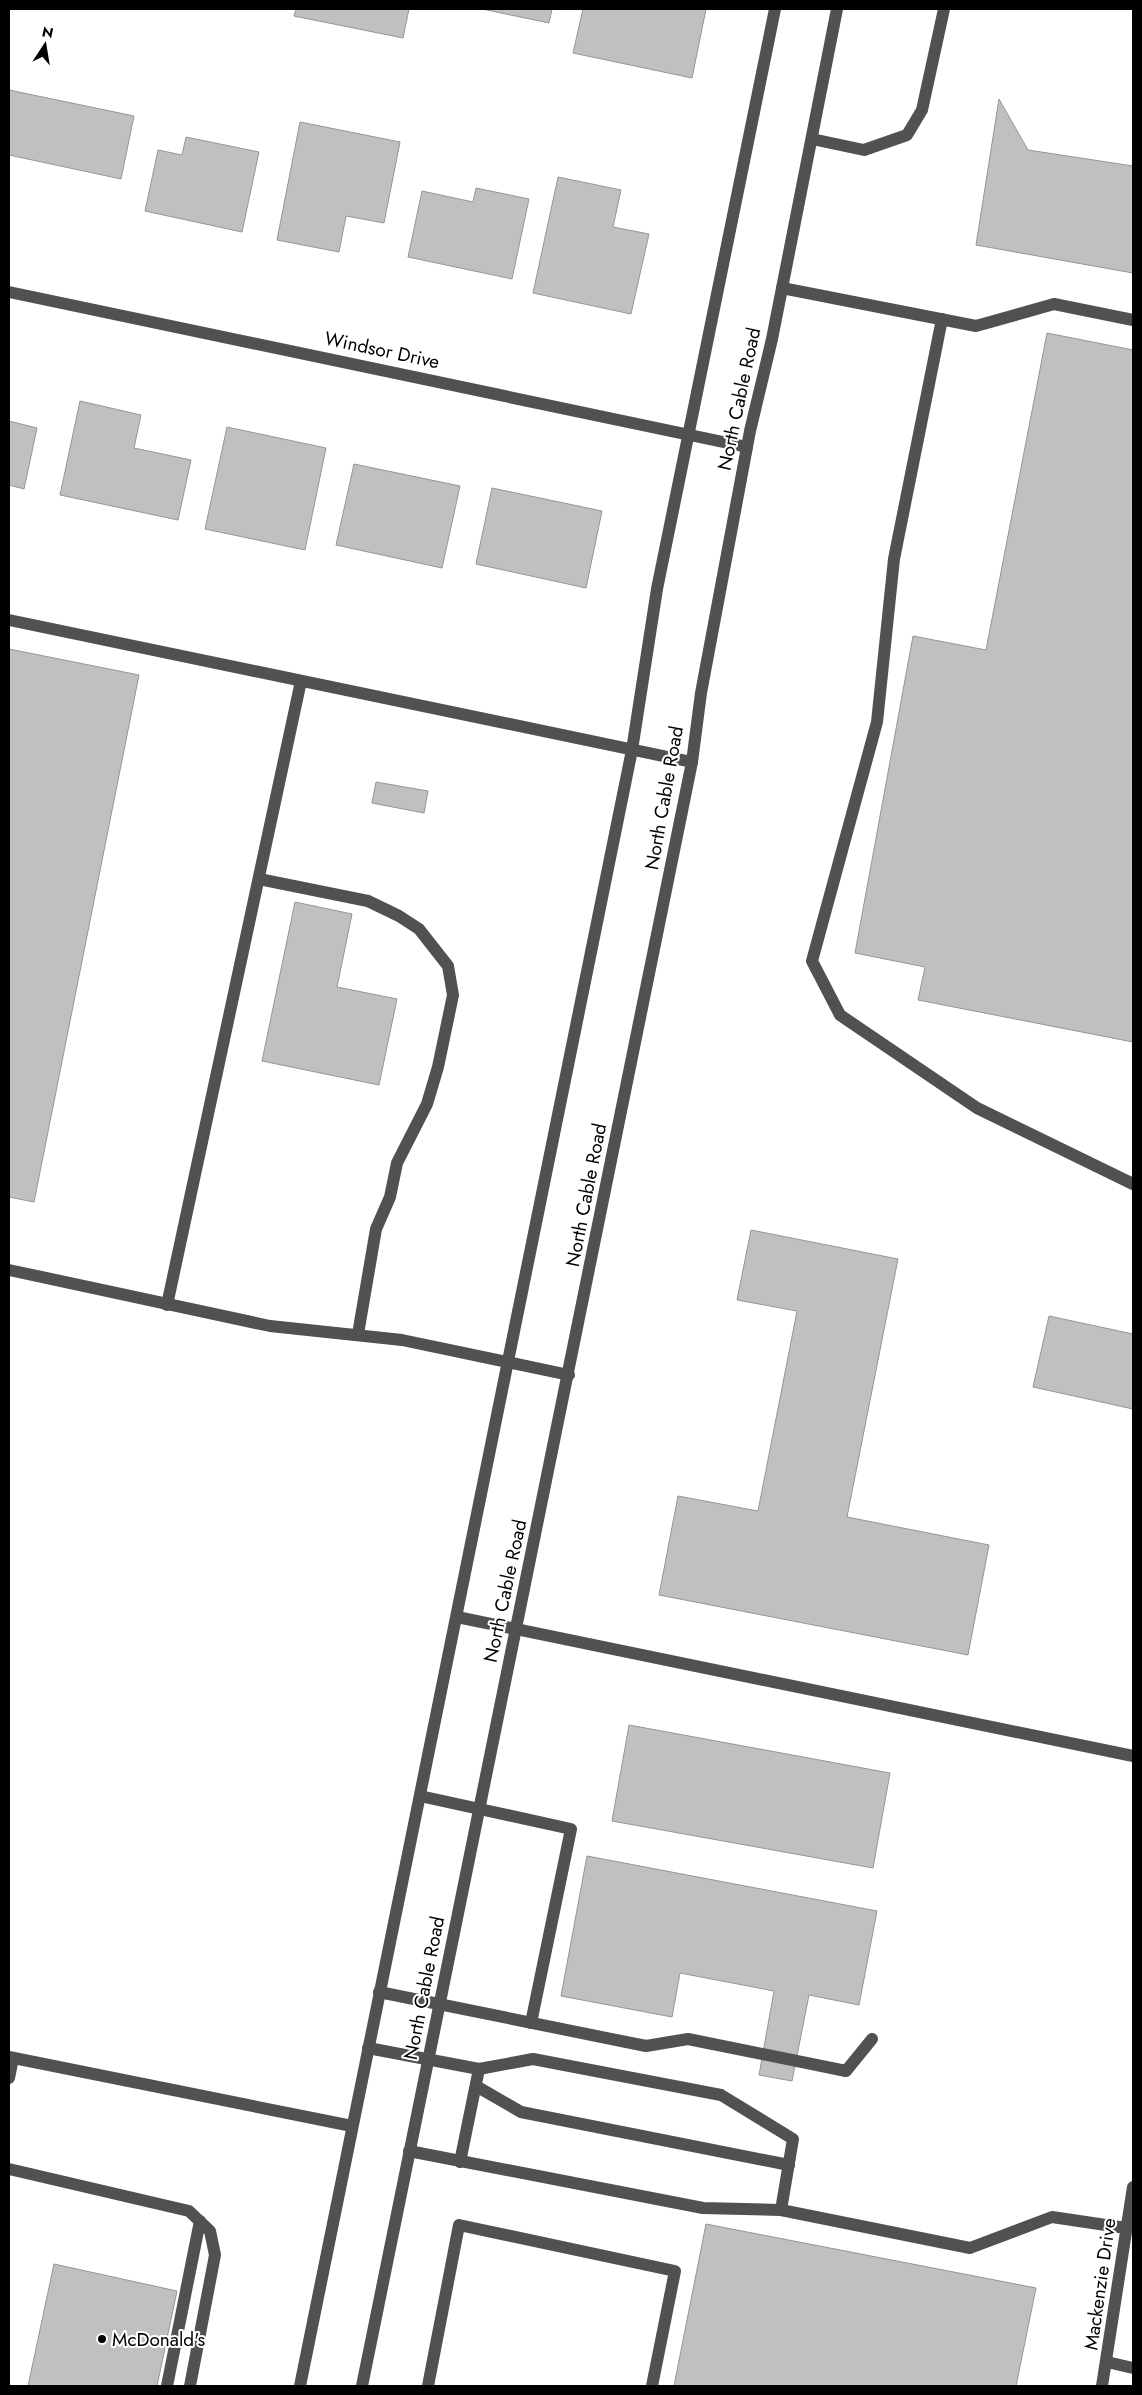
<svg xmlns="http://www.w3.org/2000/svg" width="1142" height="2395" viewBox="0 0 1142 2395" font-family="Jost,sans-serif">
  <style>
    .building { fill: #c0c0c0; stroke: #959595 }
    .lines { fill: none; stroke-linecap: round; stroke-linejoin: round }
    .minor { stroke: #515151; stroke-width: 12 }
    .poi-dot { fill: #000; stroke: #fff; stroke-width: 2 }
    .labels { text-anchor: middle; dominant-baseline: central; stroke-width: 4; stroke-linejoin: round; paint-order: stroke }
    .street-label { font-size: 19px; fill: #000; stroke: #fff }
    .poi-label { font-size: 19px; fill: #000; stroke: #fff; text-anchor: start }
  </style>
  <rect width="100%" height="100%" fill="#fff"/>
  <!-- building -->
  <g class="building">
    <path d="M296,9H409L403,38L294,16Z"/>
    <path d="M482,9H552L549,23Z"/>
    <path d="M583,9H706L692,78L573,53Z"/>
    <path d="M9,90L134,116L121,179L9,155Z"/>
    <path d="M999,99L1028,150L1133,166V273L976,245Z"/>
    <path d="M300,122L400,142L384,223L346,216L339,252L277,240Z"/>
    <path d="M186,137L259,152L242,232L145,211L158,150L182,155Z"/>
    <path d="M558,177L621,190L613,227L649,234L631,314L533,293Z"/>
    <path d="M476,188L529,199L512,279L408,257L422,191L473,202Z"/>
    <path d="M1047,333L1133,350V1042L918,1000L925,967L855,953L913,636L986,650Z"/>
    <path d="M80,401L141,415L134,448L191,460L178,520L60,495Z"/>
    <path d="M9,421L37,428L24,489L9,485Z"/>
    <path d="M227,427L326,448L305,550L205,529Z"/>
    <path d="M354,464L460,486L442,568L336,545Z"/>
    <path d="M492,488L602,511L586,588L476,564Z"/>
    <path d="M9,649L139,675L34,1202L9,1197Z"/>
    <path d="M376,782L428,791L424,813L372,803Z"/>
    <path d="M295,902L352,914L337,987L397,999L379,1085L262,1061Z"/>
    <path d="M751,1230L898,1259L847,1517L989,1545L968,1655L659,1595L678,1496L758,1511L797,1311L737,1300Z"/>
    <path d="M1049,1316L1133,1334V1409L1033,1387Z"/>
    <path d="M629,1725L890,1773L873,1868L612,1821Z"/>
    <path d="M587,1856L877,1911L859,2005L809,1995L792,2081L759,2075L774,1991L680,1973L672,2017L561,1996Z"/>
    <path d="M706,2224L1036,2288L1016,2386H674Z"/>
    <path d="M54,2264L177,2291L157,2386H28Z"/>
  </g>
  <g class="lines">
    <!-- minor -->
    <g class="minor">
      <path d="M812,139L864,150L907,135L922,110L944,9"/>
      <path d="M782,288L976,326L1054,304L1133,320"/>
      <path d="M9,292L747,447"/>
      <path d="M942,319L894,559L877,722L812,961L840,1015L977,1108L1133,1184"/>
      <path d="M9,620L692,762"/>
      <path d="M259,879L368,901L399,916L419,929L448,966L453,995L438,1067L427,1104L397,1163L390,1197L376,1229L358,1334"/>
      <path d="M9,1270L270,1326L402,1340L569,1375"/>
      <path d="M167,1305L301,681"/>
      <path d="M457,1617L1133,1756"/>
      <path d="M420,1796L571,1829L531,2023"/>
      <path d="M379,1992L646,2046L688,2039L846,2071L872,2039"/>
      <path d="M368,2048L479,2069L460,2162"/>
      <path d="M9,2057L352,2126"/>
      <path d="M479,2069L533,2059L721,2095L793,2139L781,2210"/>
      <path d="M9,2078L13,2058"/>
      <path d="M476,2086L521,2112L789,2165"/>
      <path d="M409,2151L703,2208L781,2210L970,2248L1052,2217L1126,2228"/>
      <path d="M9,2169L189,2211L210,2231L215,2255L190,2386"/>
      <path d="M1107,2362L1133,2368"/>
      <path d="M167,2386L200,2221"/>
      <path d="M300,2386L632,750L657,589L775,9"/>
      <path d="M362,2386L692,762L701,693L750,431L772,339L837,9"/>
      <path d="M428,2386L459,2225L675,2271L652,2386"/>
      <path d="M1102,2386L1133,2187"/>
    </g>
  </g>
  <!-- markers -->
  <circle class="poi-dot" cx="102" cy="2339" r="5"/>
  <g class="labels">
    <!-- street labels -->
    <g class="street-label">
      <text transform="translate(382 350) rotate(12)">Windsor Drive</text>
      <text transform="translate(739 399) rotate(-78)">North Cable Road</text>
      <text transform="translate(664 798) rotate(-80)">North Cable Road</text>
      <text transform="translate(586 1195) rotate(-79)">North Cable Road</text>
      <text transform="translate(505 1591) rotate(-78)">North Cable Road</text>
      <text transform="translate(424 1988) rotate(-79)">North Cable Road</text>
      <text transform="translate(1100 2284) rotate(-82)">Mackenzie Drive</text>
    </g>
    <!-- poi labels -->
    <g class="poi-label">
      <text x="112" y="2339">McDonald's</text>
    </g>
  </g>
  <!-- border -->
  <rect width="1142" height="2395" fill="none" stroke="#000000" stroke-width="20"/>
  <!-- north arrow -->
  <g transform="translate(45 45) rotate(12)" stroke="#ffffff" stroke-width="4" paint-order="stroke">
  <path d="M0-4L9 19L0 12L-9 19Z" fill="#000000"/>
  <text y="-8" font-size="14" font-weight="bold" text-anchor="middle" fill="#000000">N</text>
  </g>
</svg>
